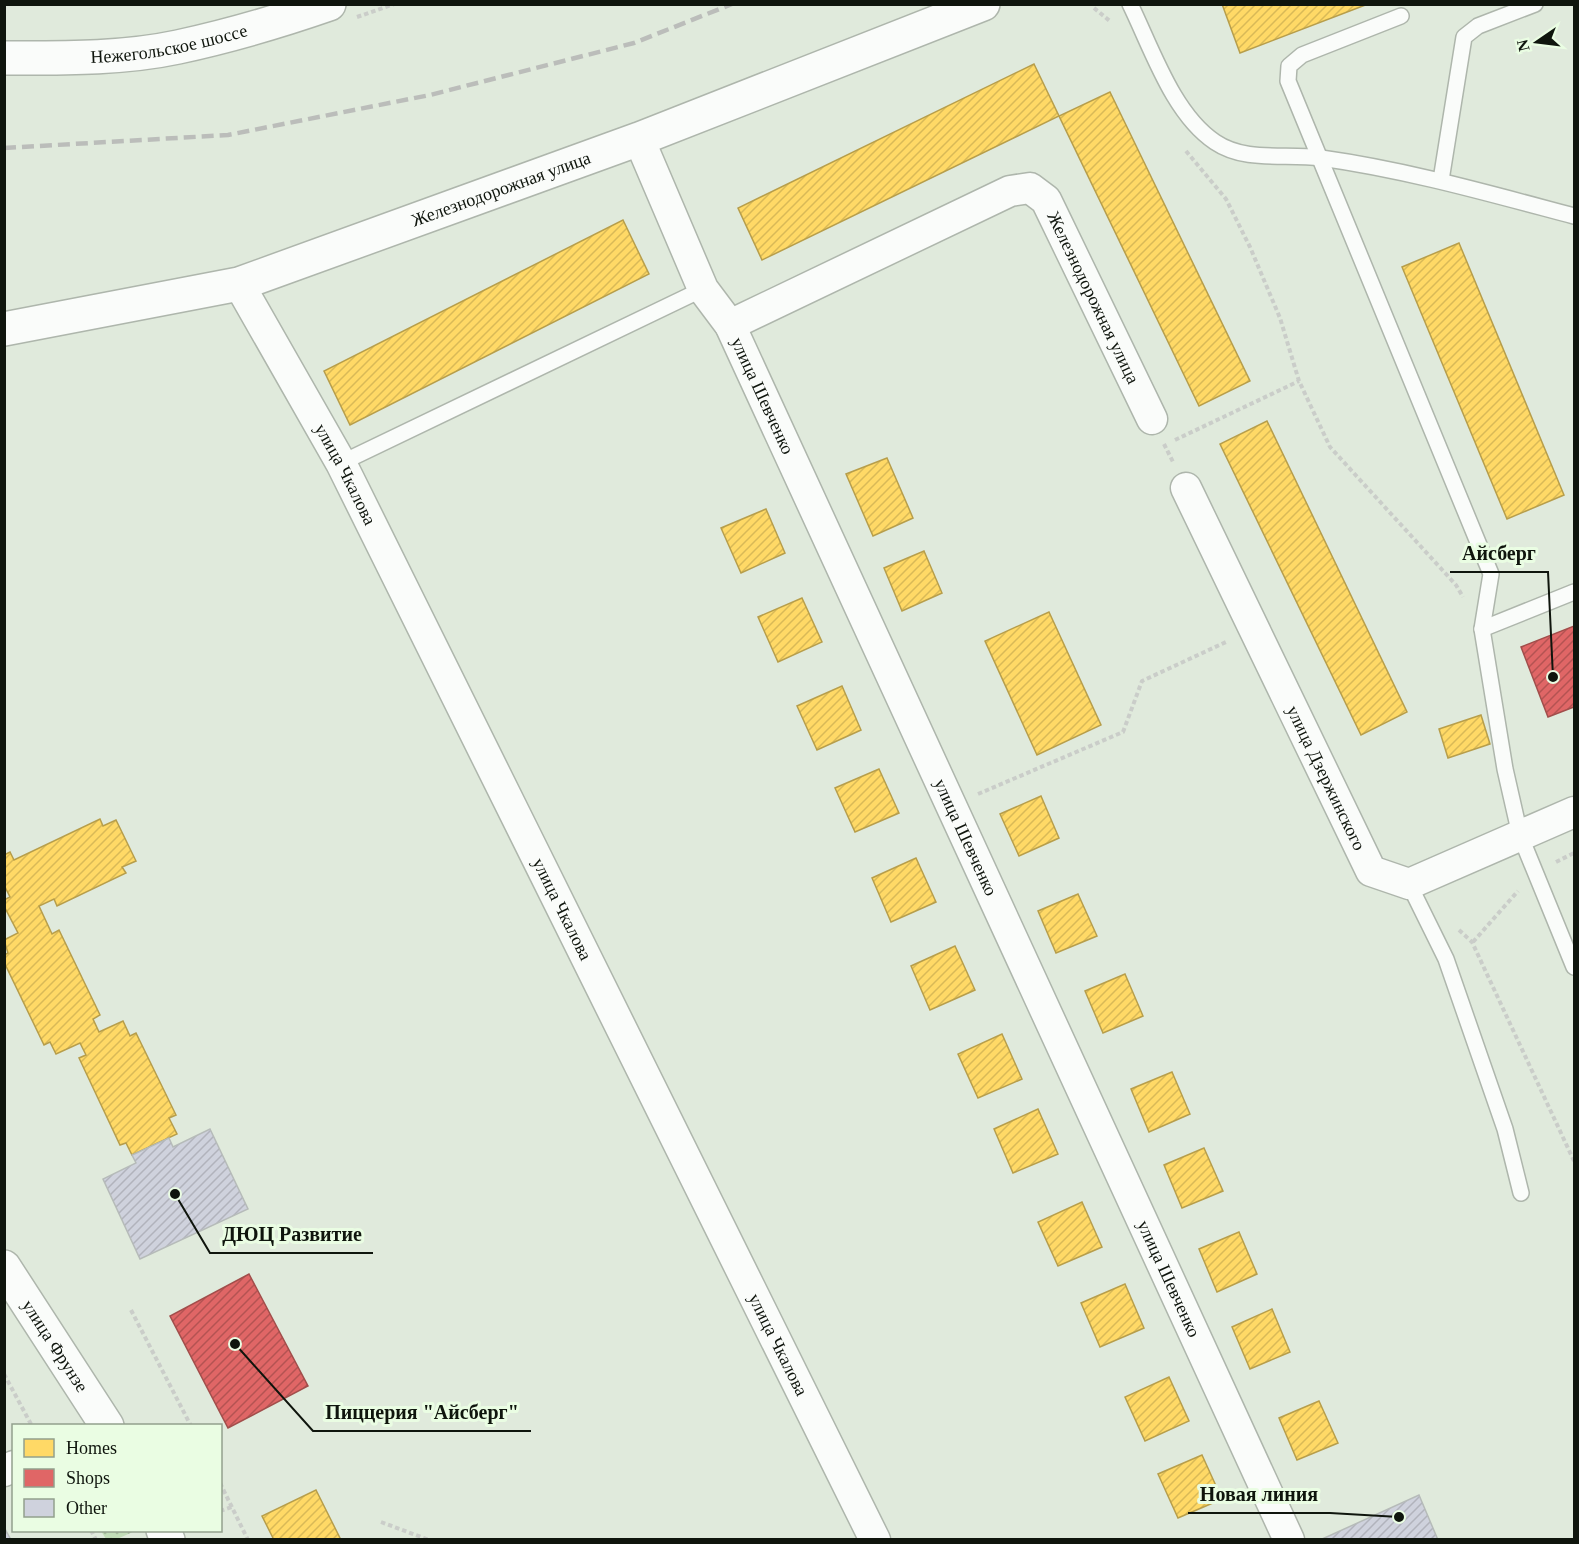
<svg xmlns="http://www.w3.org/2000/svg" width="1579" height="1544" viewBox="0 0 1579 1544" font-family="Georgia,serif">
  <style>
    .grass { fill: url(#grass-dots) }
    .homes { fill: url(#homes-hatch); stroke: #b79e4b; stroke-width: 1.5 }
    .shops { fill: url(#shops-hatch); stroke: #a14e4b; stroke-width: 1.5 }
    .building { fill: url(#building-hatch); stroke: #b6bbb9; stroke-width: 1.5 }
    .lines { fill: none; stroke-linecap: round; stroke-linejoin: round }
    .service-casing { stroke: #aeb6ac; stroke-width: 18 }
    .minor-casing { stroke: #aeb6ac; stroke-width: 33 }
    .tertiary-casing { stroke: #aeb6ac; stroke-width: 36 }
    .path { stroke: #cacdc9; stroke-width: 4; stroke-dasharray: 4.5 3; stroke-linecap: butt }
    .service { stroke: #fafcfa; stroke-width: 15 }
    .minor { stroke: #fafcfa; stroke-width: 30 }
    .tertiary { stroke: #fafcfa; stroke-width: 33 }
    .rail { stroke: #bbbdba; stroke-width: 4.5; stroke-dasharray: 12 6; stroke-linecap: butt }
    .labels { text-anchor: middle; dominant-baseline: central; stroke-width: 6; stroke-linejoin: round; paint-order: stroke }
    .street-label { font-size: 18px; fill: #0f150d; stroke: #eafde3 }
    .leader { fill: none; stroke: #0f150d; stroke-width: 2 }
    .callout-dot { fill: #0f150d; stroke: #eafde3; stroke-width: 2 }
    .callout-label { font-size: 20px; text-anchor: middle; font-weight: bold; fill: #0f150d; stroke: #eafde3; stroke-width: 6; stroke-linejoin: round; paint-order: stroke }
  </style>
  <defs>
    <pattern id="grass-dots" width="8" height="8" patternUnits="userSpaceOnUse" patternTransform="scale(1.5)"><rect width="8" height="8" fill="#c2ddb8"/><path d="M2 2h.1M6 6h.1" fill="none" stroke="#a6bd9d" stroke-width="1.8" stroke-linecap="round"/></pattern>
    <pattern id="homes-hatch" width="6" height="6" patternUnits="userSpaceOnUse" patternTransform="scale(1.5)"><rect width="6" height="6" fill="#ffd966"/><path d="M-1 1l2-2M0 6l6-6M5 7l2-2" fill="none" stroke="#d9b957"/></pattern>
    <pattern id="shops-hatch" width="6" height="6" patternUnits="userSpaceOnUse" patternTransform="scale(1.5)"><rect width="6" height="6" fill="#e06666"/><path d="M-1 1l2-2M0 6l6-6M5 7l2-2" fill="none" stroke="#b45352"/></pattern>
    <pattern id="building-hatch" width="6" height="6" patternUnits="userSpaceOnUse" patternTransform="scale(1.5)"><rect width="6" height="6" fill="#cfd2dd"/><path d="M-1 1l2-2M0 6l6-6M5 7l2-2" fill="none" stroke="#b1b3bc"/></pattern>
  </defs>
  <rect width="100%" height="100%" fill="#e0eadc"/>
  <!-- grass -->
  <path class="grass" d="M101,1531H135L117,1539H106Z"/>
  <!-- homes -->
  <g class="homes">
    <path d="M1222,4H1368L1240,53Z"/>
    <path d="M1034,64L1059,116L762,260L738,208Z"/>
    <path d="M1110,92L1250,381L1199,406L1059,116Z"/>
    <path d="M623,220L649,274L350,425L324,371Z"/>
    <path d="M1459,243L1564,495L1507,519L1402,267Z"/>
    <path d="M1267,421L1407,712L1361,735L1220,444Z"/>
    <path d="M887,458L913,518L873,536L846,474Z"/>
    <path d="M766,509L785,553L741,573L721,528Z"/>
    <path d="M924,551L942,593L902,611L884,568Z"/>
    <path d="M802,598L822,642L778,662L758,617Z"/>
    <path d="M1049,612L1101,725L1037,755L985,641Z"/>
    <path d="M842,686L861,730L817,750L797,706Z"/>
    <path d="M1481,715L1490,744L1448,758L1439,729Z"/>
    <path d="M879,769L899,813L855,832L835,788Z"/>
    <path d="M1041,796L1059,838L1019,856L1000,814Z"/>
    <path d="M100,819L103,826L116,820L136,861L122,867L126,873L57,906L54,899L39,906L52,934L59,930L100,1015L93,1019L99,1032L123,1021L130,1036L136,1033L176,1115L169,1118L177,1134L132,1155L126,1143L120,1145L79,1058L86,1055L80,1043L56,1054L50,1042L44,1045L4,962V955L8,953L4,940L18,933L4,906V900L10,897L4,885V855L10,852L14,860Z"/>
    <path d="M916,858L936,902L891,922L872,878Z"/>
    <path d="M1078,894L1097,936L1056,953L1038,911Z"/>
    <path d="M955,946L975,990L930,1010L911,966Z"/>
    <path d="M1125,974L1143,1016L1103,1033L1085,991Z"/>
    <path d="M1002,1034L1022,1079L978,1098L958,1054Z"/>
    <path d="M1172,1072L1190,1114L1149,1132L1131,1089Z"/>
    <path d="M1038,1109L1058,1154L1013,1173L994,1129Z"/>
    <path d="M1204,1148L1223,1191L1182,1208L1164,1165Z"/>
    <path d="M1082,1202L1102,1247L1058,1266L1038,1222Z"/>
    <path d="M1239,1232L1257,1274L1217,1292L1199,1249Z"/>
    <path d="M1125,1284L1144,1328L1100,1347L1081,1303Z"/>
    <path d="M1272,1309L1290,1352L1250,1369L1232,1327Z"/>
    <path d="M1169,1377L1189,1421L1145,1441L1125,1397Z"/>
    <path d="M1319,1401L1338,1443L1297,1460L1279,1418Z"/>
    <path d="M1202,1455L1222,1499L1178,1518L1158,1474Z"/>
    <path d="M316,1490L341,1540H274L262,1516Z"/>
  </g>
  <!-- shops -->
  <g class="shops">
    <path d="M1574,626V707L1548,717L1521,647Z"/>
    <path d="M249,1274L308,1386L228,1428L170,1316Z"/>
  </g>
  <!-- building -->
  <g class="building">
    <path d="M210,1129L248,1209L140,1259L103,1179L136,1163L132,1155L169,1138L173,1147Z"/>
    <path d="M1419,1495L1438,1540H1320Z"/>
    <path d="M4,1527L11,1540H4Z"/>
  </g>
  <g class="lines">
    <!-- service casing -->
    <g class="service-casing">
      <g id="service">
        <path d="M1130,4C1152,49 1173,114 1215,142C1246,163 1286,153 1321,158C1407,170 1491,194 1574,216"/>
        <path d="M1401,16L1302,55L1289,66L1288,81L1491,574L1482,629L1505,769L1520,835L1574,967"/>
        <path d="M1441,180L1464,37L1478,26L1535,4"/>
        <path d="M341,463L703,289"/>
        <path d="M1482,629L1574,592"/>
        <path d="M1409,884L1446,959L1505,1129L1521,1193"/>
      </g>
    </g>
    <!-- minor casing -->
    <g class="minor-casing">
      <g id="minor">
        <path id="s1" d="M639,139L703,289L730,325L1289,1540"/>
        <path id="s2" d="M239,284L341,463L875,1540"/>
        <path id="s3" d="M730,325L1010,191L1030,188L1046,200L1152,419"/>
        <path id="s4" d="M1186,488L1371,871L1409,884L1574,812"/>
        <path d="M4,1471L14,1466"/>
      </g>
    </g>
    <!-- tertiary casing -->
    <g class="tertiary-casing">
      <g id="tertiary">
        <path id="s5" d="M4,58C62,58 122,59 178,47C229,36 280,21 329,4"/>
        <path id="s6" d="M4,329L239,284L639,139L983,4"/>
        <path id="s7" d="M4,1267L107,1426"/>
        <path d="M163,1530L168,1540"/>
      </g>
    </g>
    <!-- path -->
    <g class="path">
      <path d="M1094,8L1111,22"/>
      <path d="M357,17L394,4"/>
      <path d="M1186,151L1226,199L1250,247L1280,318L1299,381L1330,447L1456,585L1463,597"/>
      <path d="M1175,440L1299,381"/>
      <path d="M1164,444L1173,462"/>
      <path d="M978,794L1123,732L1142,681L1226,642"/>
      <path d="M1556,862L1574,853"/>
      <path d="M1459,930L1472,942L1574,1161"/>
      <path d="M1473,942L1518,891"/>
      <path d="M131,1310L191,1426"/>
      <path d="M4,1374L32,1426"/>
      <path d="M220,1483L248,1540"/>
      <path d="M220,1511L232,1507"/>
      <path d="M381,1522L429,1540"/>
      <path d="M91,1530L96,1540"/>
    </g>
    <!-- service -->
    <use href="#service" class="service"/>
    <!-- minor -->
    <use href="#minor" class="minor"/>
    <!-- tertiary -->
    <use href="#tertiary" class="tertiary"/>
    <!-- rail -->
    <path class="rail" d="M4,148L228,135L430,95L634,43L732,4"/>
  </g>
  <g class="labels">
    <!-- street labels -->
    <g class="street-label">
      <text stroke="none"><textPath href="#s5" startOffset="166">Нежегольское шоссе</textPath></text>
      <text stroke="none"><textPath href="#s6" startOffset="518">Железнодорожная улица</textPath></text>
      <text stroke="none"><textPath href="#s3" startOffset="459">Железнодорожная улица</textPath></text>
      <text stroke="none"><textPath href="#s1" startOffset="286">улица Шевченко</textPath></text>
      <text stroke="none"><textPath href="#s2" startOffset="218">улица Чкалова</textPath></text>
      <text stroke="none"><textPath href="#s4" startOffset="322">улица Дзержинского</textPath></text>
      <text stroke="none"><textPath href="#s1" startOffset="772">улица Шевченко</textPath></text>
      <text stroke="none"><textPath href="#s2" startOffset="704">улица Чкалова</textPath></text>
      <text stroke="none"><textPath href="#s1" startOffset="1258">улица Шевченко</textPath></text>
      <text stroke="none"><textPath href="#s2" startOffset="1190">улица Чкалова</textPath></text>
      <text stroke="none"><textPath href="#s7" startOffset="94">улица Фрунзе</textPath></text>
    </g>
  </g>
  <!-- callouts -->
  <path class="leader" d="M1553 677L1548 572H1450M175 1194L210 1253H373M235 1344L313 1431H531M1399 1517L1330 1513H1188"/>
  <g class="callout-dot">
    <circle cx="1553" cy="677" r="6"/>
    <circle cx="175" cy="1194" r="6"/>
    <circle cx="235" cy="1344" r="6"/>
    <circle cx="1399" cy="1517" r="6"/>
  </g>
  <g class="callout-label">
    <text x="1499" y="560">Айсберг</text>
    <text x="292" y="1241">ДЮЦ Развитие</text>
    <text x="422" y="1419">Пиццерия "Айсберг"</text>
    <text x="1259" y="1501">Новая линия</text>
  </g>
  <!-- border -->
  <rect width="1579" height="1544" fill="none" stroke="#0f150d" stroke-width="12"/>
  <!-- legend -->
  <rect x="12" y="1424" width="210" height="108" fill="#eafde3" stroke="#92a08d" stroke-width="1.5"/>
  <rect x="24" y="1439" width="30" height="18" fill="#ffd966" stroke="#92a08d" stroke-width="1.5"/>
  <text x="66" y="1454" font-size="18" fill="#0f150d">Homes</text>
  <rect x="24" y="1469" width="30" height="18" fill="#e06666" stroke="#92a08d" stroke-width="1.5"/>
  <text x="66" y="1484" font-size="18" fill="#0f150d">Shops</text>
  <rect x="24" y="1499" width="30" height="18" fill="#cfd2dd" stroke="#92a08d" stroke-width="1.5"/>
  <text x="66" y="1514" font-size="18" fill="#0f150d">Other</text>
  <!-- north arrow -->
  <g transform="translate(1537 42) rotate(256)" stroke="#eafde3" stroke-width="4.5" paint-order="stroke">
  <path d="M0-4.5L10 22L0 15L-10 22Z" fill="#0f150d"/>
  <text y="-9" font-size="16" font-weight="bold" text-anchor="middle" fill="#0f150d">N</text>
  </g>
</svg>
